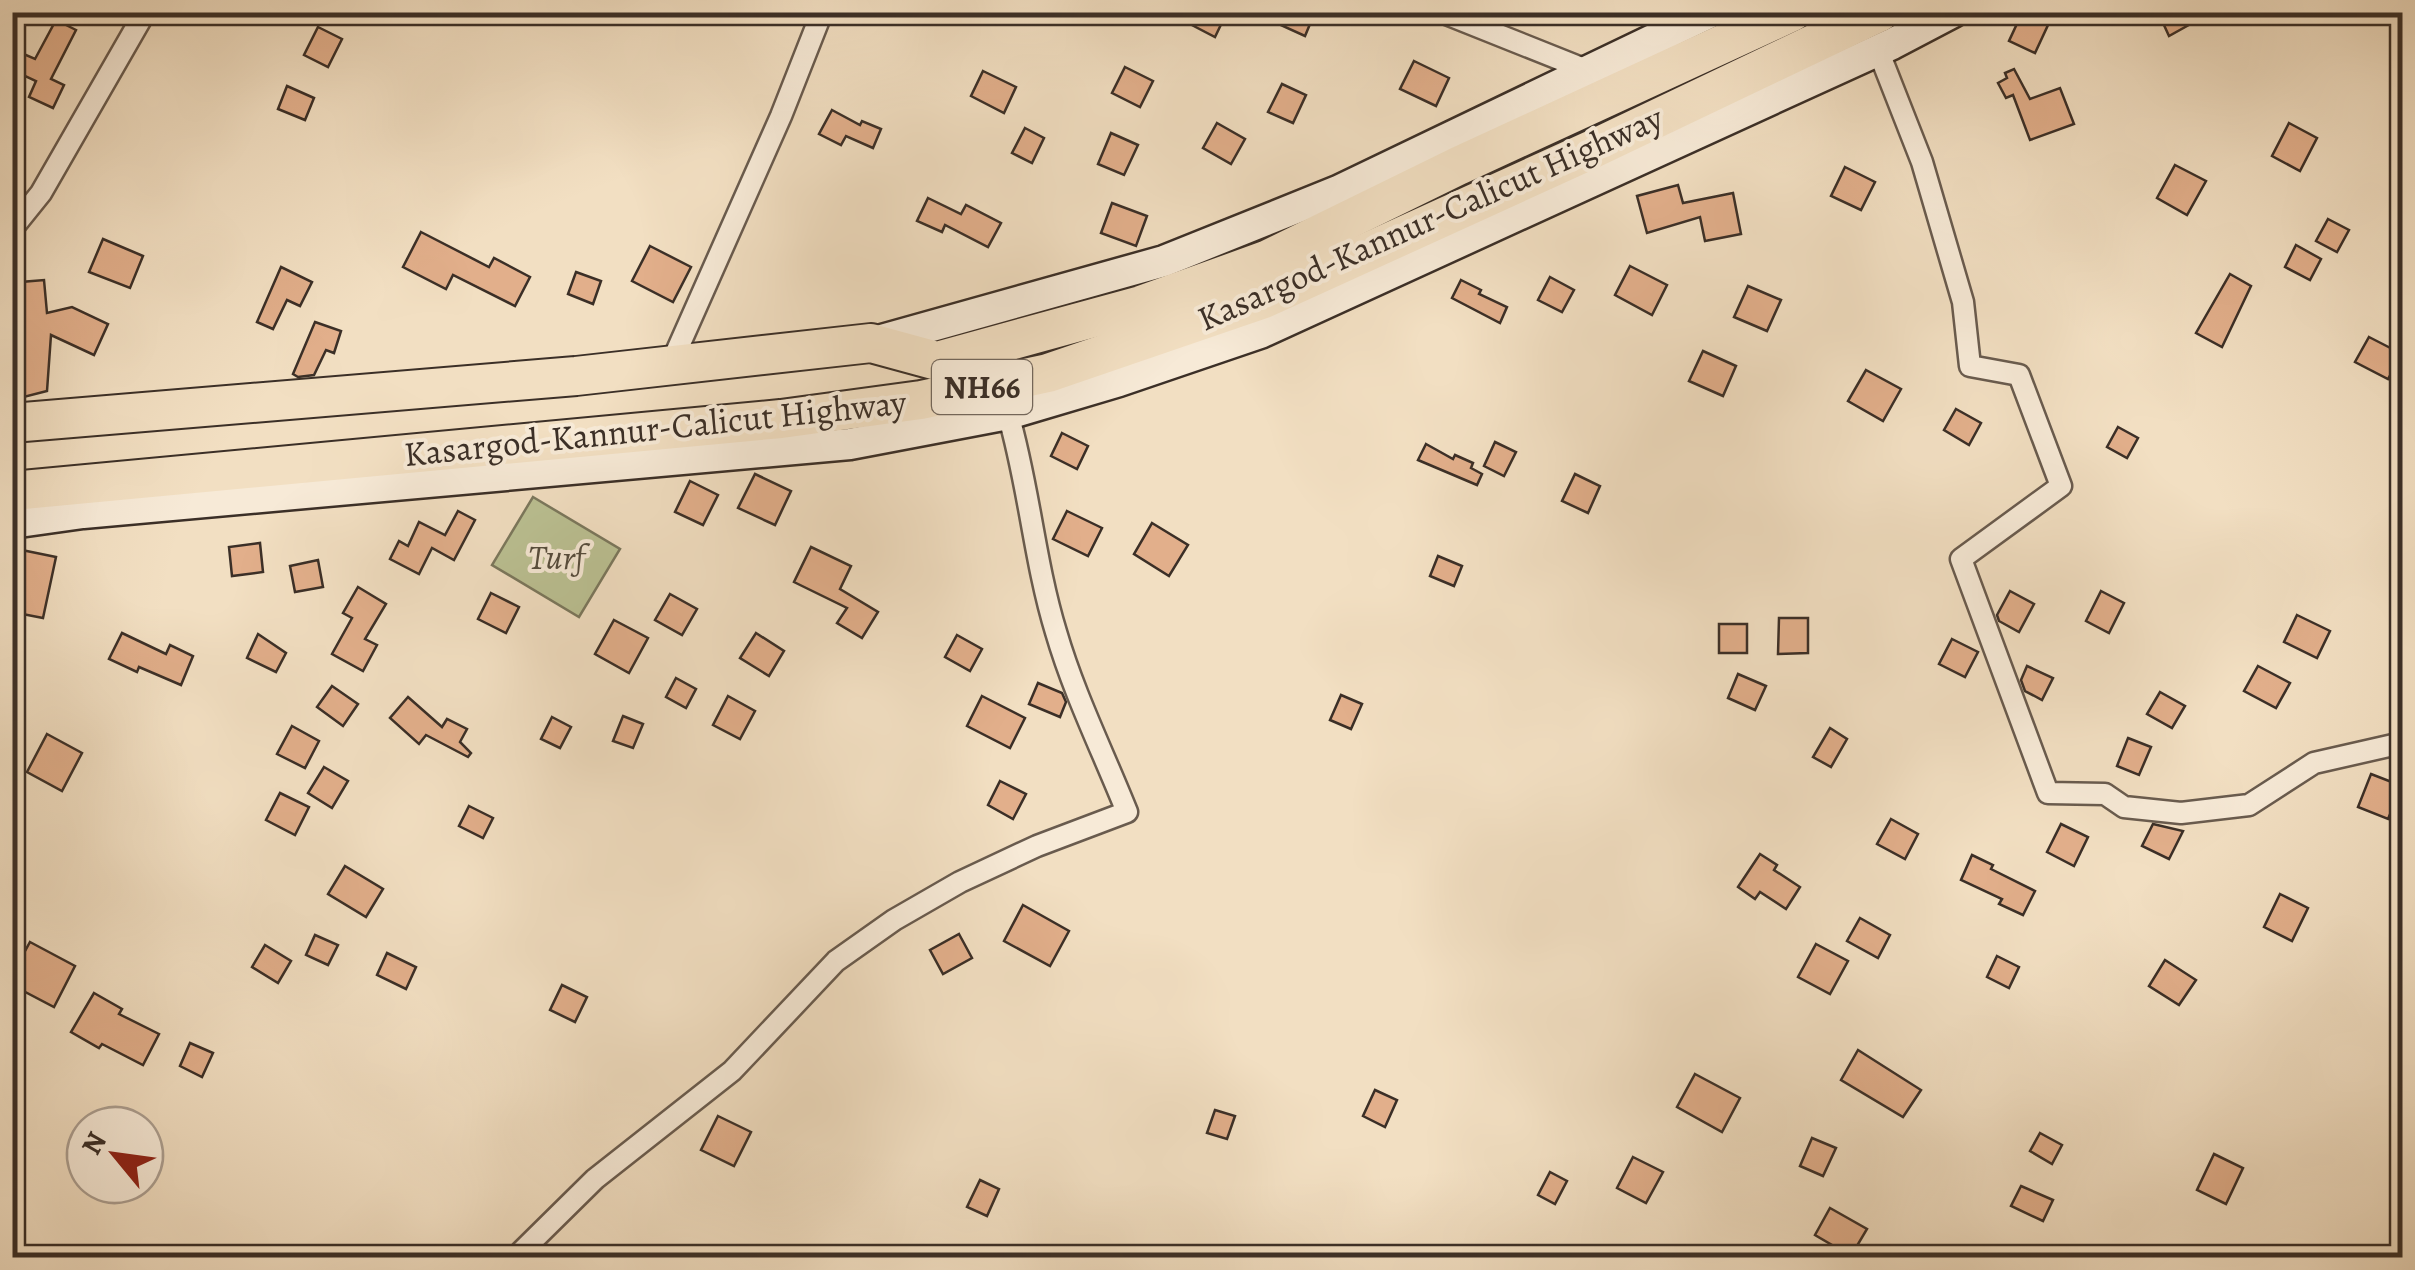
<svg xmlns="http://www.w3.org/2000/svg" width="2415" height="1270" viewBox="0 0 2415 1270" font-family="Alegreya,serif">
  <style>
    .green { fill: #bbc193; stroke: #7b785d; stroke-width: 2.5 }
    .building { fill: #e2af8b; stroke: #3b2f27; stroke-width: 2.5 }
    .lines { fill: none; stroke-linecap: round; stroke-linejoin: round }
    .street-casing { stroke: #695b4e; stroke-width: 25 }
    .secondary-casing { stroke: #3b2f27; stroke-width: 35 }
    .highway-casing { stroke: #3b2f27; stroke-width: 42 }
    .street { stroke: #f7ead7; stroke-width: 20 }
    .secondary { stroke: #f7ead7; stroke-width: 30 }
    .highway { stroke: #f2dfc2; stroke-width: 38 }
    .labels { text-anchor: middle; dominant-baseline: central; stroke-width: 8; stroke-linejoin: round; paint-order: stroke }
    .shield { fill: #f7ead7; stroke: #73675c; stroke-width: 2.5 }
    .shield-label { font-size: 32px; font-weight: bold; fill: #3b2f27 }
    .street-label { font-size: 35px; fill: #3b2f27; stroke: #f7ead7 }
    .park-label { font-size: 35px; font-style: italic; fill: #554c3d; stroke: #f7ead7 }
  </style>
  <rect width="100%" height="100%" fill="#f2dfc2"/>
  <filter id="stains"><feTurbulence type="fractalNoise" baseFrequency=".002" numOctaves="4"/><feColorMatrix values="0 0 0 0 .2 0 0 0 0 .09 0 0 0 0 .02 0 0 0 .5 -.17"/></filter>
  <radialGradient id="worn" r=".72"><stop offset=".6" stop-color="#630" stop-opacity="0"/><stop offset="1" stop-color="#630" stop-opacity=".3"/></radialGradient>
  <!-- green -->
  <path class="green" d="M533,497L620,549L579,617L492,565Z"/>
  <!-- building -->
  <g class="building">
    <path d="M1193,12H1227L1215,37L1188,23Z"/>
    <path d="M1252,12H1315L1305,36Z"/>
    <path d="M2158,12H2212L2169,36Z"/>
    <path d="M2022,13L2048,25L2035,53L2009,41Z"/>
    <path d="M56,20L76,30L51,79L64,85L53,108L29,97L36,81L12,70V49L35,59Z"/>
    <path d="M318,27L342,39L328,67L304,55Z"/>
    <path d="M1414,61L1449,78L1436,106L1400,89Z"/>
    <path d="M1125,67L1153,81L1140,107L1112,93Z"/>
    <path d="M2014,69L2030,99L2060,88L2074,124L2030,140L2013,95L2006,98L1998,83L2007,78L2005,73Z"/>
    <path d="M983,71L1016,87L1004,113L971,96Z"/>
    <path d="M1282,84L1306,95L1293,123L1268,112Z"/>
    <path d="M287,86L314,98L305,120L278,109Z"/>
    <path d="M832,110L860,125L862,121L881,129L873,148L846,136L841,145L819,134Z"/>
    <path d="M1217,123L1245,139L1231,164L1203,148Z"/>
    <path d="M2289,123L2317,138L2300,171L2272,156Z"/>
    <path d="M1025,128L1044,138L1032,163L1012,153Z"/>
    <path d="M1111,133L1138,145L1124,175L1098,164Z"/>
    <path d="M2175,165L2206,181L2187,215L2157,198Z"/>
    <path d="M1845,167L1875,182L1861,210L1831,196Z"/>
    <path d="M1678,185L1683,203L1733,193L1741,234L1705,241L1700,217L1647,233L1637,196Z"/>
    <path d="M928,198L961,214L966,205L1001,223L988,247L945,225L942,232L917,221Z"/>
    <path d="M1112,203L1147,216L1136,246L1101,233Z"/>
    <path d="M2328,219L2349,230L2337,252L2316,241Z"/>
    <path d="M421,232L489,267L494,258L530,277L515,306L453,275L446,289L403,267Z"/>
    <path d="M103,239L143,256L130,288L89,272Z"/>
    <path d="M2296,245L2321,259L2310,280L2285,267Z"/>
    <path d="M650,246L691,267L673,302L632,281Z"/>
    <path d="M1630,266L1667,285L1652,315L1615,295Z"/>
    <path d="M281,267L312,282L300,306L287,300L273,329L257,322Z"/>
    <path d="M576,272L601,281L593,304L568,294Z"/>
    <path d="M2230,274L2251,286L2222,347L2196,333Z"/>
    <path d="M1550,277L1574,290L1562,312L1538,300Z"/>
    <path d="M44,280L47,313L72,307L108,324L94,355L51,335L47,391L12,400V320L24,317L21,282Z"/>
    <path d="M1461,280L1481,290L1479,294L1507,307L1500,323L1452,298Z"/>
    <path d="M1748,286L1781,300L1767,331L1734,317Z"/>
    <path d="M315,322L341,331L334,353L326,350L314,375L298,377L293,374Z"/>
    <path d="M2369,337L2402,354L2388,379L2355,362Z"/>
    <path d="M1703,351L1736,366L1723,396L1689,381Z"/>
    <path d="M1866,370L1901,389L1883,421L1848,401Z"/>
    <path d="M1956,409L1981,423L1969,445L1944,430Z"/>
    <path d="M2118,427L2138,438L2127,458L2107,447Z"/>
    <path d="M1062,433L1088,446L1077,469L1051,456Z"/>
    <path d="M1495,442L1516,452L1504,476L1484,466Z"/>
    <path d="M1426,444L1453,459L1455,455L1473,463L1471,468L1482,474L1477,485L1418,460Z"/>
    <path d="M755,474L791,491L775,525L738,508Z"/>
    <path d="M1575,474L1600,486L1588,513L1562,501Z"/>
    <path d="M690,481L718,495L703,525L675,512Z"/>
    <path d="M458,511L475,520L454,560L432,548L419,574L390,559L399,541L408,546L419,522L445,535Z"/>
    <path d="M1067,511L1102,528L1088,556L1053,539Z"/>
    <path d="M1152,523L1188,545L1169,576L1134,554Z"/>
    <path d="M260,543L263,572L232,576L229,547Z"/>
    <path d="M811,547L851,566L840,589L878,612L862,638L837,623L847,608L794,582Z"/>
    <path d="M12,548L56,557L43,618L12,612Z"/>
    <path d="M1438,556L1462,566L1454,586L1430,576Z"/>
    <path d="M318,560L323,587L295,592L290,566Z"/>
    <path d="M358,587L386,604L365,639L377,645L363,671L332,654L352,618L343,613Z"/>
    <path d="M2010,591L2034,604L2019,632L1999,621L1997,615Z"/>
    <path d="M2101,591L2124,603L2109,633L2086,621Z"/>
    <path d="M491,593L519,607L506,633L478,619Z"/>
    <path d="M670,594L697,609L682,635L655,620Z"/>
    <path d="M2297,615L2330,631L2317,658L2284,642Z"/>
    <path d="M1779,618H1808V653L1778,654Z"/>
    <path d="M614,620L648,638L629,673L595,654Z"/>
    <rect x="1719" y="624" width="28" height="29"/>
    <path d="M122,633L166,654L170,645L193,656L181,685L139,667L137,672L109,659Z"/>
    <path d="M756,633L784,651L769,676L740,658Z"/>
    <path d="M258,634L286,653L276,672L247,658Z"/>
    <path d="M957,635L982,649L970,671L945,657Z"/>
    <path d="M1952,639L1978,652L1965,677L1939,664Z"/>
    <path d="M2027,666L2053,678L2042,700L2025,691L2021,680Z"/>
    <path d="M2258,666L2290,683L2276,708L2244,691Z"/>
    <path d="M1738,674L1766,686L1755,710L1728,698Z"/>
    <path d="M676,678L696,689L686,708L666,697Z"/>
    <path d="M1038,683L1062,693L1066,702L1060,717L1029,704Z"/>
    <path d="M332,686L358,704L343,726L317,707Z"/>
    <path d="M2160,692L2185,706L2172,728L2147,714Z"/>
    <path d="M1341,695L1362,704L1351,729L1330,720Z"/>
    <path d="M728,696L755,711L740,739L713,725Z"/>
    <path d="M982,696L1025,718L1010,748L967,726Z"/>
    <path d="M408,697L442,727L447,719L467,729L460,742L471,753L468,757L426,735L419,744L390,718Z"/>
    <path d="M623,716L643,724L633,748L613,741Z"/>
    <path d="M552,717L571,727L560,748L541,739Z"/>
    <path d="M292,726L319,741L305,768L277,754Z"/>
    <path d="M1830,728L1847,739L1831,767L1813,757Z"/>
    <path d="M47,734L82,753L62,791L27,772Z"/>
    <path d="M2128,738L2151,747L2139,775L2117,766Z"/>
    <path d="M324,767L348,781L332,808L308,793Z"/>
    <path d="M2371,774L2402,786L2388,819L2358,807Z"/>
    <path d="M1000,781L1026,794L1013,819L988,805Z"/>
    <path d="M280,793L309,807L295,835L266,820Z"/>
    <path d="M469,806L493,818L483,838L459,826Z"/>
    <path d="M1891,819L1918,834L1905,859L1877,844Z"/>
    <path d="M2061,824L2088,837L2074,866L2047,852Z"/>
    <path d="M2153,824L2183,831L2169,859L2142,846Z"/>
    <path d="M1760,854L1777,865L1774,870L1800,887L1786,909L1760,892L1755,899L1738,887Z"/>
    <path d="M1972,855L1993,865L1991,869L2035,891L2023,915L1999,904L2002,899L1961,880Z"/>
    <path d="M345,866L383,889L366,917L328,894Z"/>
    <path d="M2280,894L2308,908L2292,941L2264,927Z"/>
    <path d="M1023,905L1069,931L1050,966L1004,941Z"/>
    <path d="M1860,918L1890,935L1878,958L1847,941Z"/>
    <path d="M959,934L972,958L943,974L930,950Z"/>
    <path d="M315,935L338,945L328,965L306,955Z"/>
    <path d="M30,942L75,966L54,1007L12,985V975Z"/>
    <path d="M1816,944L1848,961L1830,994L1798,977Z"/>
    <path d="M265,945L291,961L278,983L252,967Z"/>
    <path d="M387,953L416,967L406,989L377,975Z"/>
    <path d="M1997,956L2019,967L2009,988L1987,977Z"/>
    <path d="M2165,960L2196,980L2179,1005L2149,986Z"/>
    <path d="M562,985L587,997L575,1022L550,1010Z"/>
    <path d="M94,993L122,1009L119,1014L159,1034L143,1065L102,1044L99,1048L71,1032Z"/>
    <path d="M190,1043L213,1053L202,1077L180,1066Z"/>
    <path d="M1858,1050L1921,1090L1903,1117L1841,1080Z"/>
    <path d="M1695,1074L1740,1098L1722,1132L1677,1107Z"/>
    <path d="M1375,1090L1397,1100L1385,1127L1363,1116Z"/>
    <path d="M1215,1110L1235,1116L1227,1139L1207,1133Z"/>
    <path d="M718,1116L751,1132L734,1166L701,1150Z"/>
    <path d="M2040,1133L2062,1145L2052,1164L2030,1151Z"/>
    <path d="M1812,1138L1836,1148L1823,1176L1800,1166Z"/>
    <path d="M2214,1154L2243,1168L2226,1204L2197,1190Z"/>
    <path d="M1633,1157L1663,1172L1646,1203L1617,1188Z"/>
    <path d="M1550,1172L1567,1181L1555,1204L1538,1195Z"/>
    <path d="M980,1180L999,1189L987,1216L967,1207Z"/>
    <path d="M2021,1186L2053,1200L2043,1221L2011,1206Z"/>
    <path d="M1830,1208L1867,1229L1851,1256L1815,1235Z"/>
  </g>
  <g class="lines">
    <!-- street casing -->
    <g class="street-casing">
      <g id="street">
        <path d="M1441,12L1589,71"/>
        <path d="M1878,50L1922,162L1963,302L1970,366L2019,375L2061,486L1961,559L2048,793L2105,794L2124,807L2181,813L2249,805L2314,763L2402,743"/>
        <path d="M12,229L41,193L145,12"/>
        <path d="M670,366L781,116L822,12"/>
        <path d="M521,1252L595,1179L732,1071L836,961L894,920L960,882L1037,846L1127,812C1103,752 1074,694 1056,632C1034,560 1029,485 1008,414"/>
      </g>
    </g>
    <!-- secondary casing -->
    <g class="secondary-casing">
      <g id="secondary">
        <path d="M871,343L1164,261L1338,191L1711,12"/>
        <path d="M12,523L83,513L850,444L1008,414L1119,381L1260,333L1892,44L1953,12"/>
      </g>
    </g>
    <!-- highway casing -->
    <g class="highway-casing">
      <g id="highway">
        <path d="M12,423L576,376L871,343L937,361L1141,305L1266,260L1458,166L1792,12"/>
        <path d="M12,491L781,419L921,400L1048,373L1264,299L1593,149L1880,12"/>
      </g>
    </g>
    <!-- street -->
    <use href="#street" class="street"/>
    <!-- secondary -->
    <use href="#secondary" class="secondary"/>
    <!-- highway -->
    <use href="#highway" class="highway"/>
  </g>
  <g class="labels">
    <!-- shield labels -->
    <rect class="shield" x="932" y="360" width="100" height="54" rx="8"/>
    <g class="shield-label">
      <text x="982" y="387">NH66</text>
    </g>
    <!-- street labels -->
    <g class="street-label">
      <text transform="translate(1430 218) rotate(-24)">Kasargod-Kannur-Calicut Highway</text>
      <text transform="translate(655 428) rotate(-6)">Kasargod-Kannur-Calicut Highway</text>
    </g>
    <!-- park labels -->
    <g class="park-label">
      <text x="556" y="557">Turf</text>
    </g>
  </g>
  <!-- margin -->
  <rect width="2415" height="1270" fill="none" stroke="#f2dfc2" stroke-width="50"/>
  <rect x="15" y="15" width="2385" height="1240" fill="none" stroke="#3b2f27" stroke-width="5"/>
  <rect x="25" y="25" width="2365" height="1220" fill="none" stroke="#3b2f27" stroke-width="2.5"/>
  <!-- north arrow -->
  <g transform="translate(115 1155) rotate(299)"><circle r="48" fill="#f7ead7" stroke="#ac9f91" stroke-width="2.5"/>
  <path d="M0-8L18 38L0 25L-18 38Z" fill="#8f2418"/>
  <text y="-15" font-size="28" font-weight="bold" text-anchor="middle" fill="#3b2f27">N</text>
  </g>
  <rect width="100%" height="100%" filter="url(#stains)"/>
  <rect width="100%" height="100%" fill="url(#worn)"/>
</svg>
